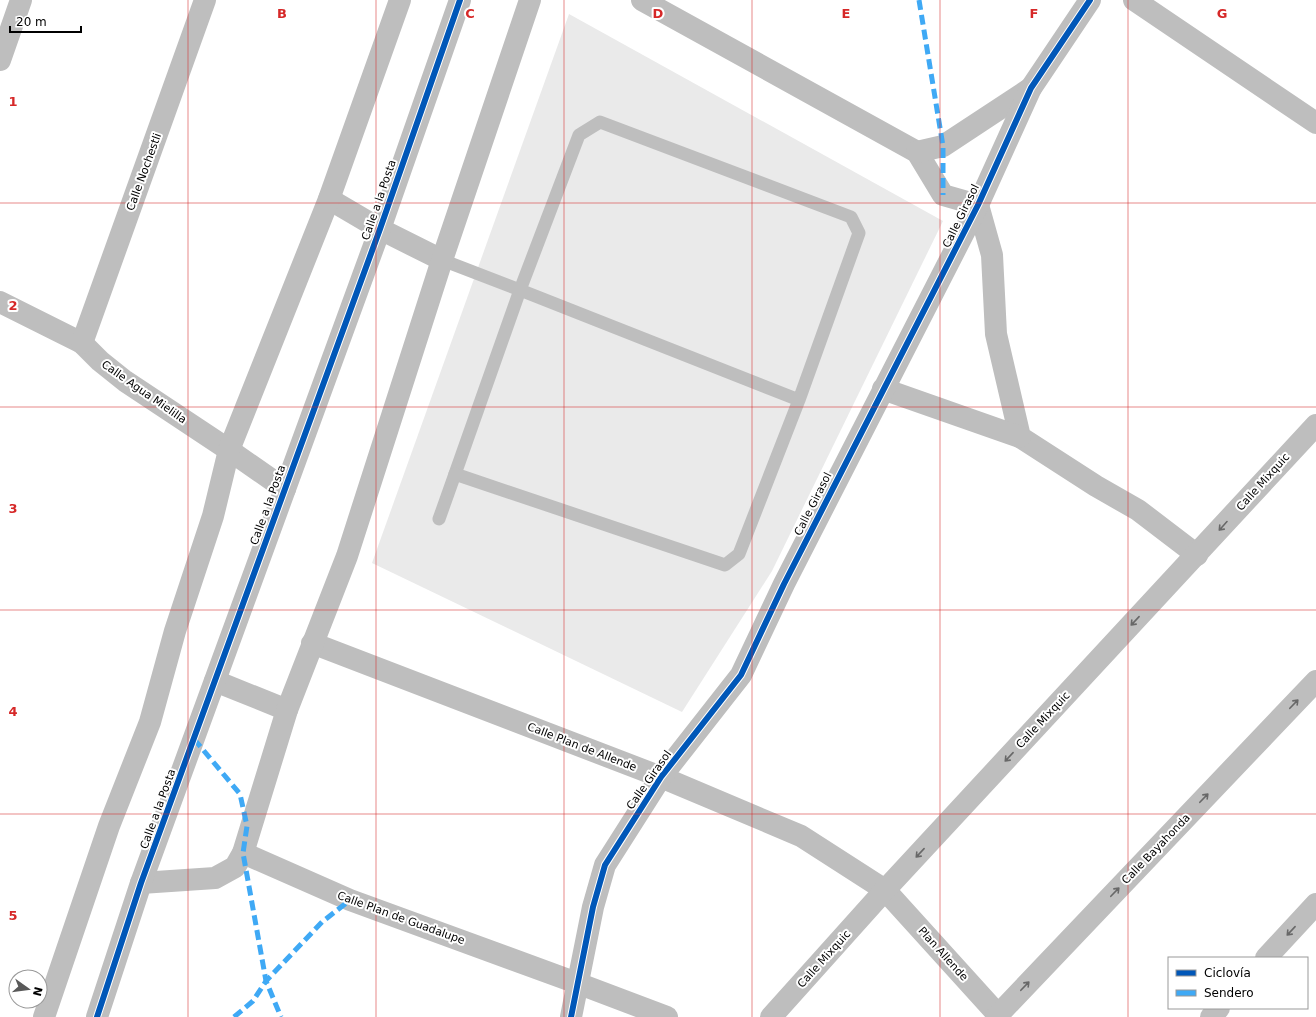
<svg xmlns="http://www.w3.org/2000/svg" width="1316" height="1017" viewBox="0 0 1316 1017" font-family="'DejaVu Sans',sans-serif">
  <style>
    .green { fill: #eaeaea }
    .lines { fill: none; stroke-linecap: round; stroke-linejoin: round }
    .service { stroke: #bebebe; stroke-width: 13 }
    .minor { stroke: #bebebe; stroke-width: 22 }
    .tertiary { stroke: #bebebe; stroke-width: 22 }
    .quiet { stroke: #3fa9f5; stroke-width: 5; stroke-dasharray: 10 5; stroke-linecap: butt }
    .cycleway-casing { stroke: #fff; stroke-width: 8 }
    .cycleway { stroke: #0057b8; stroke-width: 6 }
    .oneway { stroke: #686868 }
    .grid { fill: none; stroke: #d62828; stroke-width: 1; stroke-opacity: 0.55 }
    .labels { text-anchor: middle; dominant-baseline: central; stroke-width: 4; stroke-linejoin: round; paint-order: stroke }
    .street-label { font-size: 11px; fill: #000; stroke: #fff }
    .grid-label { font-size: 13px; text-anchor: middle; font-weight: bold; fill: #d62828; stroke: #fff; stroke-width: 4; stroke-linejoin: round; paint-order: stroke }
  </style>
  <rect width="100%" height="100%" fill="#fff"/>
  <!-- green -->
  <path class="green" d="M569,14L943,221L772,571L682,712L372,563Z"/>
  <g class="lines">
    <!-- service -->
    <g class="service">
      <path d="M442,260L520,290L799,400L739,554L725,565L455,474L520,290L579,135L600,122L851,217L859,233L799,400"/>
      <path d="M439,519L455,474"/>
    </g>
    <!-- minor -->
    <g class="minor">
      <path d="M642,0L917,152L943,195L978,205L992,255L996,334L1020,437L1096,486L1138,510L1197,555"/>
      <path d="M1134,0L1316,123"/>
      <path d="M0,60L21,0"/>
      <path d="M917,152L943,146L1031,88"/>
      <path d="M329,199L380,229L442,260"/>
      <path d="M0,302L82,343L100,361L125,381L229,450L285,489"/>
      <path d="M82,343L205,0"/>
      <path d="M883,389L1020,437"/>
      <path d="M312,643L661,777L801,836L885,890L1000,1017"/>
      <path d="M215,681L287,710"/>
      <path d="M243,853L287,710L347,556L442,260L530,0"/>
      <path d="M141,883L215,878L235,867L243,853L350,900L577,983L667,1017"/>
      <path d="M1266,958L1316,904"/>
      <path d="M44,1017L109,826L150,722L175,631L213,516L229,450L329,199L400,0"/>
      <path d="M571,1017L593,907L605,865L661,777L741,675L784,584L978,205L1031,88L1090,0"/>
      <path d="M771,1017L885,890L1316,425"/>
      <path d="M996,1017L1316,681"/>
      <path d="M1211,1017L1219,1008"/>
    </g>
    <!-- tertiary -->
    <path class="tertiary" d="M97,1017L141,883L380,229L460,0"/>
    <!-- quiet -->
    <g class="quiet">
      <path d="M919,0L943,146V195"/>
      <path d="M194,739L240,794L247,826L243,853L266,981L281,1017"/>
      <path d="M234,1017L253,1001L266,981L322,922L350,900"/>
    </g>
    <!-- cycleway casing -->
    <g class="cycleway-casing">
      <g id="cycleway">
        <path d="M97,1017L141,883L380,229L460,0"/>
        <path d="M571,1017L593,907L605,865L661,777L741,675L784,584L978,205L1031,88L1090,0"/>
      </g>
    </g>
    <!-- cycleway -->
    <use href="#cycleway" class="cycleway"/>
  </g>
  <!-- one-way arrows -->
  <defs><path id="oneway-shaft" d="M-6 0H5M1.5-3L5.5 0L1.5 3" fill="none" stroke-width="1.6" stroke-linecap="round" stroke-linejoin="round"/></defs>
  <g class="oneway">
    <use href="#oneway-shaft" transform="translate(1223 526) rotate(132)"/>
    <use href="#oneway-shaft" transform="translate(1135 621) rotate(133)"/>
    <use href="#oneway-shaft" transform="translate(1294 704) rotate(-46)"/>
    <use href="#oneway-shaft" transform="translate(1009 757) rotate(133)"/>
    <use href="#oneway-shaft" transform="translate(1204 798) rotate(-46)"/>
    <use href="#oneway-shaft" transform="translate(920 853) rotate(133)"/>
    <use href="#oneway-shaft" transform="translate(1115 892) rotate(-46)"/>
    <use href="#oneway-shaft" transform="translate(1291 931) rotate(133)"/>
    <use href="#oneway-shaft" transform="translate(1025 986) rotate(-46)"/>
  </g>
  <!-- grid -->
  <path class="grid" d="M188,0V1017M376,0V1017M564,0V1017M752,0V1017M940,0V1017M1128,0V1017M0,203H1316M0,407H1316M0,610H1316M0,814H1316"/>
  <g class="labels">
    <!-- street labels -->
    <g class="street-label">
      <text transform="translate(144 172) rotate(-70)">Calle Nochestli</text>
      <text transform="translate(379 200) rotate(-71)">Calle a la Posta</text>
      <text transform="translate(961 216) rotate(-64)">Calle Girasol</text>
      <text transform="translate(144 392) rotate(35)">Calle Agua Mielilla</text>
      <text transform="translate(1263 482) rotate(-48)">Calle Mixquic</text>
      <text transform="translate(813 504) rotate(-63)">Calle Girasol</text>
      <text transform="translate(268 505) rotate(-70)">Calle a la Posta</text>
      <text transform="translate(1043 720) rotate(-47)">Calle Mixquic</text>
      <text transform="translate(582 747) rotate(21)">Calle Plan de Allende</text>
      <text transform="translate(649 780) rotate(-55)">Calle Girasol</text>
      <text transform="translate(158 809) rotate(-70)">Calle a la Posta</text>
      <text transform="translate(1156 849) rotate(-46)">Calle Bayahonda</text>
      <text transform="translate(401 918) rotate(20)">Calle Plan de Guadalupe</text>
      <text transform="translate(943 954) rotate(48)">Plan Allende</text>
      <text transform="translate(824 959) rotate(-48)">Calle Mixquic</text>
    </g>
  </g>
  <g class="grid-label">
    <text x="282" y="18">B</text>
    <text x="470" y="18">C</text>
    <text x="658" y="18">D</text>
    <text x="846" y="18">E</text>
    <text x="1034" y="18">F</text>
    <text x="1222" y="18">G</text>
    <text x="13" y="106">1</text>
    <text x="13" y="310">2</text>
    <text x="13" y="513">3</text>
    <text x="13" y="716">4</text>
    <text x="13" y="920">5</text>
  </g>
  <!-- legend -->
  <rect x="1168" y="957" width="140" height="52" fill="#ffffff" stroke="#999999"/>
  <rect x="1176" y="970" width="20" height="6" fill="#0057b8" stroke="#999999"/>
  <text x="1204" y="977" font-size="12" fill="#000000">Ciclovía</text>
  <rect x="1176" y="990" width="20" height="6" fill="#3fa9f5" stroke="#999999"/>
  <text x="1204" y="997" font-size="12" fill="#000000">Sendero</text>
  <!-- north arrow -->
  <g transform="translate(28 989) rotate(104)"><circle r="19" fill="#ffffff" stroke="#999999"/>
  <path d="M0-3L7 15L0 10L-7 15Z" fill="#595959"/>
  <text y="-6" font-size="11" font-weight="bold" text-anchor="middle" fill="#000000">N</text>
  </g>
  <!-- scale -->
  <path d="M10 26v6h71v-6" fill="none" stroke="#000000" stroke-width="2"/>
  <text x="16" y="26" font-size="12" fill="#000000" stroke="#ffffff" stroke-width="3" paint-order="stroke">20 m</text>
</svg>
